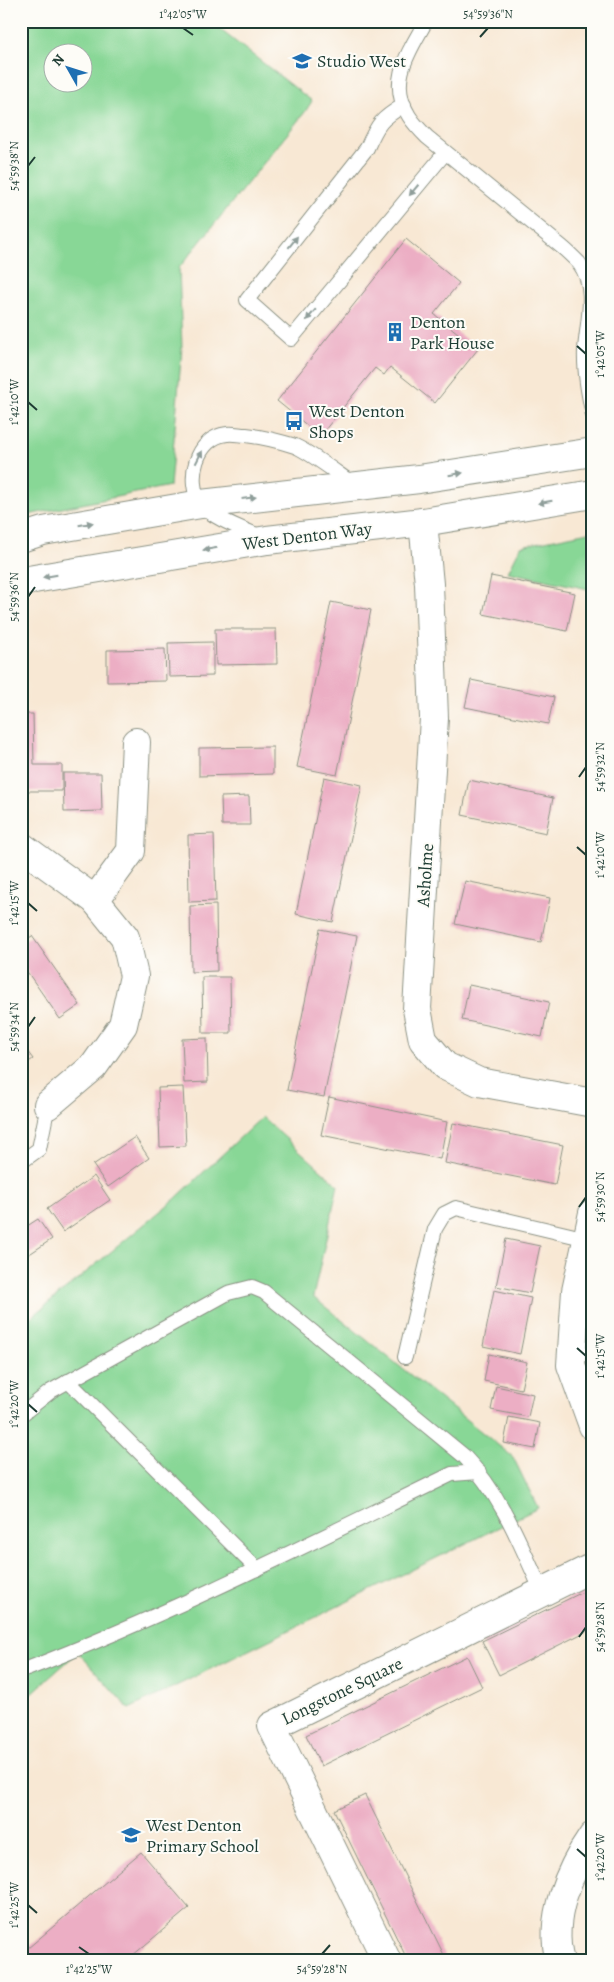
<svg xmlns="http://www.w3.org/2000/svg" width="614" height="1982" viewBox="0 0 614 1982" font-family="Alegreya,serif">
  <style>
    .green { fill: #88d796; stroke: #548a65; fill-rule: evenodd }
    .building { fill: #ecaec4 }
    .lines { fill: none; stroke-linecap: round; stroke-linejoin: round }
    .lane-casing { stroke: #8c9284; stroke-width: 16 }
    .street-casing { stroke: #8c9284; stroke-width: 30 }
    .secondary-casing { stroke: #8c9284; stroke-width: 30 }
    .lane { stroke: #fff; stroke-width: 14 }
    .street { stroke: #fff; stroke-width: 28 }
    .secondary { stroke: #fff; stroke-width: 28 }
    .oneway { fill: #8f9e9a }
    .ticks { fill: none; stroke: #1f3d34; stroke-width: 2 }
    .labels { text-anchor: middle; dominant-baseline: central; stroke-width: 4; stroke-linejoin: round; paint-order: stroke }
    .poi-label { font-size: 18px; fill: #1f3d34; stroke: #fdfcf7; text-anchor: start }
    .street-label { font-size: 18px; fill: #1f3d34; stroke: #fdfcf7 }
    .neatline { fill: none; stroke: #1f3d34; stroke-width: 2 }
    .ticks-label { font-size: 12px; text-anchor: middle; fill: #1f3d34 }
  </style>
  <rect width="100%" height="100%" fill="#fdfcf7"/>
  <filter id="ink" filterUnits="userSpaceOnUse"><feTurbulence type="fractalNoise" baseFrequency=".02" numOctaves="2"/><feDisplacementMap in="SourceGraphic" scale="10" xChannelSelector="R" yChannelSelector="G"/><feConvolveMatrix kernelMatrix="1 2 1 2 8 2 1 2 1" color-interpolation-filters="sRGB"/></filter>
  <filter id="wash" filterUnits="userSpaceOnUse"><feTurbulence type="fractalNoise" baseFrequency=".0096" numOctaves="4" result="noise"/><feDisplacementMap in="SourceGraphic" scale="20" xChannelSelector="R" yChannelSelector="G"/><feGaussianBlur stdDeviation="1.12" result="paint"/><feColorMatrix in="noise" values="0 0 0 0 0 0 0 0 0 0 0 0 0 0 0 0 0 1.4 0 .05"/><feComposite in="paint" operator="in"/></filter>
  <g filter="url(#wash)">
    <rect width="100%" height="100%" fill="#f8e8d4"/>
    <!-- green -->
    <g class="green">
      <path d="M21,21H209L312,101L305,112L179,268L182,348L170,486L28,515L21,518ZM52,52H82V82H52Z"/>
      <path d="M593,531V590L508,572L521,546Z"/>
      <path d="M262,1117L338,1185L313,1297L513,1457L538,1508L129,1709L78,1652L21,1703V1326L175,1199Z"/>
    </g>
    <g id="blocks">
      <!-- building -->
      <g class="building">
        <path d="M406,239L459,283L434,314L478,349L435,403L390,367L384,375L375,368L320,436L277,401Z"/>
        <path d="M491,576L575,593L567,631L483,614Z"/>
        <path d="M331,602L371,610L337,775L297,767Z"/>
        <path d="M215,629H276L277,664L216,665Z"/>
        <path d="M213,642V676L169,677L168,643Z"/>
        <path d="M165,649L166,681L107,682V650Z"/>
        <path d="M471,680L554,697L548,724L465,707Z"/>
        <path d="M21,714H33L34,765H62V791H21Z"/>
        <path d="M273,747V774L199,776V748Z"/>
        <path d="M63,773H101L102,811L64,812Z"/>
        <path d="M324,777L362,785L333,922L296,914Z"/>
        <path d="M469,780L553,798L546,833L462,815Z"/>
        <path d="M249,796L250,825H222L221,797Z"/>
        <path d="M214,834L216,901L189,902L188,835Z"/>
        <path d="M465,881L550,898L541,942L455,924Z"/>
        <path d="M216,905L217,971L191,972L190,906Z"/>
        <path d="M320,929L357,936L324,1097L287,1090Z"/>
        <path d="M32,936L80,1005L60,1019L21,963V943Z"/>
        <path d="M202,977H230L231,1033H203Z"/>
        <path d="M469,985L549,1002L542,1037L462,1020Z"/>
        <path d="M207,1038L208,1082L184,1083L182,1039Z"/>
        <path d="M21,1043L33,1059L21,1067Z"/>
        <path d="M183,1087L186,1146L160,1147L158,1088Z"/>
        <path d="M329,1097L447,1122L440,1159L321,1135Z"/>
        <path d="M453,1123L563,1145L555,1185L445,1163Z"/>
        <path d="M135,1137L149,1158L108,1187L93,1165Z"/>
        <path d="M94,1176L110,1200L63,1232L47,1209Z"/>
        <path d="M38,1219L52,1239L28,1255L21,1245V1230Z"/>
        <path d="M506,1239L540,1246L530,1293L496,1286Z"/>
        <path d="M494,1290L531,1298L520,1354L483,1346Z"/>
        <path d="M489,1354L527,1362L521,1389L484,1381Z"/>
        <path d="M496,1386L533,1394L528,1417L491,1410Z"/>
        <path d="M509,1417L540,1423L535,1449L504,1443Z"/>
        <path d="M593,1587V1628L499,1675L482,1641Z"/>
        <path d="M467,1656L482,1687L321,1766L306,1735Z"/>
        <path d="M365,1795L447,1961H408L334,1810Z"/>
        <path d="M141,1852L189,1908L126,1961H21V1954Z"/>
      </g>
    </g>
  </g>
  <g filter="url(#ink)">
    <use href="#blocks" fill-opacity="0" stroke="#8c9284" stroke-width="1"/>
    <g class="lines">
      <!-- lane casing -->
      <g class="lane-casing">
        <g id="lane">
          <path d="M426,21C409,52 387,81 409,116C414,124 421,131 427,137L562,247C568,252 574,258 579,263C598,288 587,321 585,350C584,372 588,393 593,415"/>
          <path d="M404,105C381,119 378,123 367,148L247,300L291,339L445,153"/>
          <path d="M261,537C246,530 211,518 201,504C185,481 196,437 227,434C233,433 240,435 246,435C262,437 279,441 295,446C311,453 337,473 353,484"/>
          <path d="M21,1162L39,1149L48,1105"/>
          <path d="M405,1357L435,1229L444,1214L456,1208L587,1239"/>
          <path d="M68,1381L257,1569"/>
          <path d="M21,1415L51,1391L228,1293L252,1287L264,1292L464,1456C501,1494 521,1545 542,1592"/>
          <path d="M21,1668L27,1669C173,1613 312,1542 452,1474L479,1472"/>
        </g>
      </g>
      <!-- street casing -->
      <g class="street-casing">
        <g id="street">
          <path d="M423,522L429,584L434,718L417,1009L423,1040L445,1066L479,1082L593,1103"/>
          <path d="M21,846L95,900L125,937L134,976L123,1025L94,1066L48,1105"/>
          <path d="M95,900L131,851L136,742"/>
          <path d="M593,1213L576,1291L571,1365L593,1426"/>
          <path d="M387,1961L272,1726L593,1567"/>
          <path d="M560,1961C548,1919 569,1870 593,1836"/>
        </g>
      </g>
      <!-- secondary casing -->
      <g class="secondary-casing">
        <g id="secondary">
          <path d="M21,538L43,531L201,504L419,479L593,452"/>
          <path d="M21,583L34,579L267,540L423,522L593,494"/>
        </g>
      </g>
      <!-- lane -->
      <use href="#lane" class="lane"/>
      <!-- street -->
      <use href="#street" class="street"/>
      <!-- secondary -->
      <use href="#secondary" class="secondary"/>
    </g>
    <!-- one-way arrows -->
    <defs><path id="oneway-solid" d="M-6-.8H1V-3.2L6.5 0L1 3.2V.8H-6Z" transform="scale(1.25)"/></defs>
    <g class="oneway">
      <use href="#oneway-solid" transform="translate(414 190) rotate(130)"/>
      <use href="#oneway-solid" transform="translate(293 242) rotate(-52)"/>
      <use href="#oneway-solid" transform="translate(311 315) rotate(130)"/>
      <use href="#oneway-solid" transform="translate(199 457) rotate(-63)"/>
      <use href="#oneway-solid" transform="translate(456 474) rotate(-9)"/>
      <use href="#oneway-solid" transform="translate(249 498) rotate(-7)"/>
      <use href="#oneway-solid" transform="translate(545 502) rotate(170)"/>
      <use href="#oneway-solid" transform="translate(86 524) rotate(-10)"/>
      <use href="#oneway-solid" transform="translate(210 549) rotate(171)"/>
      <use href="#oneway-solid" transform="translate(50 576) rotate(170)"/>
    </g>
  </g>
  <!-- ticks -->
  <path class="ticks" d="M183,28L193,35M480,37L488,28M28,166L35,157M577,346L586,354M28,402L37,410M28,597L35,587M579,777L586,767M577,847L586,855M28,903L37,911M28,1027L35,1017M579,1207L586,1197M577,1348L586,1356M28,1404L37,1412M579,1637L586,1627M577,1849L586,1857M28,1905L37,1913M79,1947L89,1954M322,1954L330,1945"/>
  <!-- icons -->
  <defs>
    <g id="school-bare" transform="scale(1.5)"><path d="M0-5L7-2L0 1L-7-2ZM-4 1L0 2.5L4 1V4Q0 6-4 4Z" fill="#1f6fb2" stroke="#fdfcf7" stroke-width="2.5" paint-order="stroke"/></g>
    <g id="building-bare" transform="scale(1.5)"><path d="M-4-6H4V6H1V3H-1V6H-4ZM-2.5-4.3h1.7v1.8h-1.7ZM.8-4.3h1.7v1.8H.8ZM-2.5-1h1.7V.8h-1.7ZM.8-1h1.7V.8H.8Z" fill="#1f6fb2" stroke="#fdfcf7" stroke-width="2.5" paint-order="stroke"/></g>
    <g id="bus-bare" transform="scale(1.5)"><path d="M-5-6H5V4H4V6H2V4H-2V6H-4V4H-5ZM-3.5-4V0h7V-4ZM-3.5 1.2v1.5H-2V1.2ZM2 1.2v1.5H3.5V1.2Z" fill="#1f6fb2" stroke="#fdfcf7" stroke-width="2.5" paint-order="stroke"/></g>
  </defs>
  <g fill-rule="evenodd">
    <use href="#school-bare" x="302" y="61"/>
    <use href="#building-bare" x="395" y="332"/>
    <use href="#bus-bare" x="294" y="421"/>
    <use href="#school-bare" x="131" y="1835"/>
  </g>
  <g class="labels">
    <!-- poi labels -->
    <g class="poi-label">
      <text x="317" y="61">Studio West</text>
      <text x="410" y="322">Denton<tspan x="410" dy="21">Park House</tspan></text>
      <text x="309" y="411">West Denton<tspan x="309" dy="21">Shops</tspan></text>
      <text x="146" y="1825">West Denton<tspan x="146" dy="21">Primary School</tspan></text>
    </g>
    <!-- street labels -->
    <g class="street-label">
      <text transform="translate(307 536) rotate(-7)">West Denton Way</text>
      <text transform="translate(425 875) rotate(-86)">Asholme</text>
      <text transform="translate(342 1691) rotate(-26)">Longstone Square</text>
    </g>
  </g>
  <!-- margin -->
  <rect width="614" height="1982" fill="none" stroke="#fdfcf7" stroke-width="55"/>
  <!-- north arrow -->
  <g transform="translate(68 68) rotate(309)"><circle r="24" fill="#fdfcf7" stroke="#a4b0a9"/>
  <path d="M0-4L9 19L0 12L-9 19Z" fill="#1f6fb2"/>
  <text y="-8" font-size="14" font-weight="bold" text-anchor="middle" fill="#1f3d34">N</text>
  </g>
  <rect x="28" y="28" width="558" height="1926" class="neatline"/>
  <g class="ticks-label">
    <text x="183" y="18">1°42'05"W</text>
    <text x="488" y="18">54°59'36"N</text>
    <text transform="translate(14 166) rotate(-90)" y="4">54°59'38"N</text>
    <text transform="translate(600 354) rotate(-90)" y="4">1°42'05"W</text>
    <text transform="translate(14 402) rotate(-90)" y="4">1°42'10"W</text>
    <text transform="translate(14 597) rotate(-90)" y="4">54°59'36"N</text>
    <text transform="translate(600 767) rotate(-90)" y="4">54°59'32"N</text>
    <text transform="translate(600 855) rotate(-90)" y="4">1°42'10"W</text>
    <text transform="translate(14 903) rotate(-90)" y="4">1°42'15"W</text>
    <text transform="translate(14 1027) rotate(-90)" y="4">54°59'34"N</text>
    <text transform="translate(600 1197) rotate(-90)" y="4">54°59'30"N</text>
    <text transform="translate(600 1356) rotate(-90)" y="4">1°42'15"W</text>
    <text transform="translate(14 1404) rotate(-90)" y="4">1°42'20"W</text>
    <text transform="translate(600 1627) rotate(-90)" y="4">54°59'28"N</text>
    <text transform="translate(600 1857) rotate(-90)" y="4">1°42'20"W</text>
    <text transform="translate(14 1905) rotate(-90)" y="4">1°42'25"W</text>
    <text x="89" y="1973">1°42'25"W</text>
    <text x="322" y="1973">54°59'28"N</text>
  </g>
</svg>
